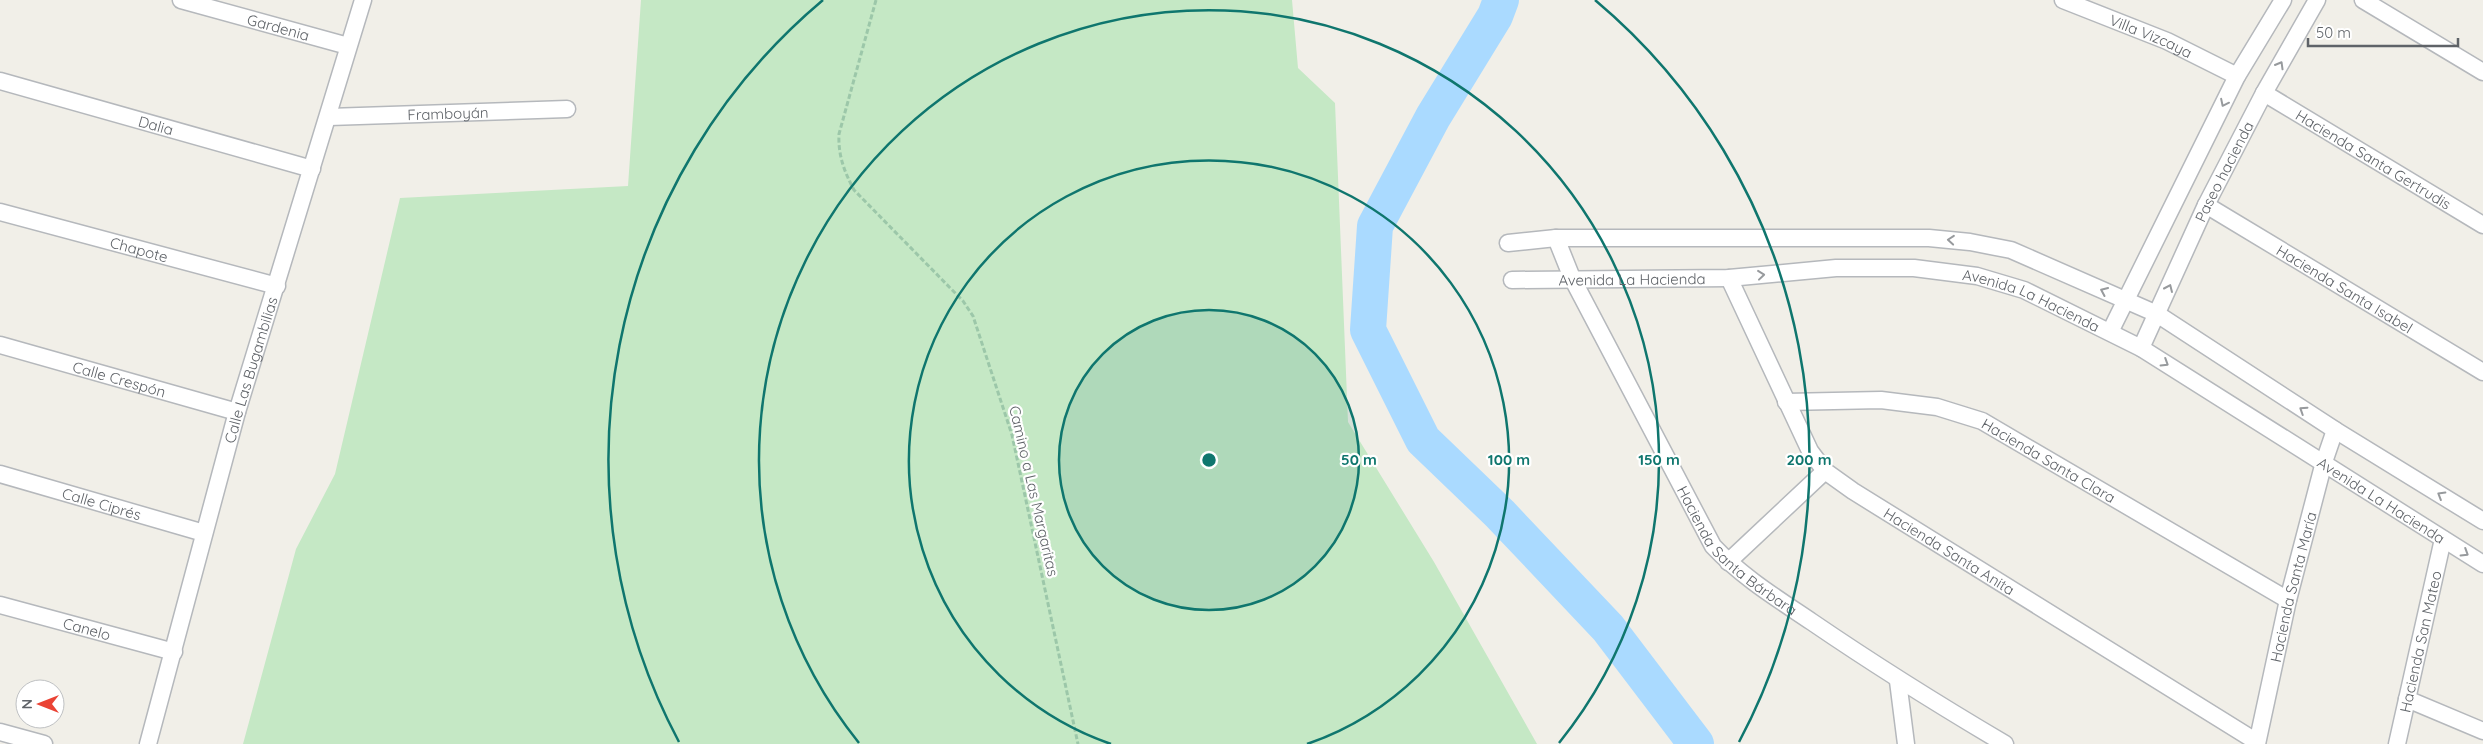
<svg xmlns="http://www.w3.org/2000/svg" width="2483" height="744" viewBox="0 0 2483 744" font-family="Quicksand,sans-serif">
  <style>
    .green { fill: #c5e8c5 }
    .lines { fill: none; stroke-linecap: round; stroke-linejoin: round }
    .river { stroke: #aadaff; stroke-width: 36 }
    .minor-casing { stroke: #b5b8bc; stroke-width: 19 }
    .path { stroke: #9cc7a9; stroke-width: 3; stroke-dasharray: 5 2.5; stroke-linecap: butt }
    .minor { stroke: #fff; stroke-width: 16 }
    .oneway { stroke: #979a9d }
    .ring { fill: none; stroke: #0f766e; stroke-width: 2.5 }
    .labels { text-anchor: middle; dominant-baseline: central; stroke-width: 4.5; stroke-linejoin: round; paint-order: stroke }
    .street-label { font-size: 15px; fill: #5f6368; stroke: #fff }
    .centre { fill: #0f766e; stroke: #fff; stroke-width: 2.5 }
    .ring-label { font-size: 15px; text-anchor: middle; font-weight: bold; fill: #0f766e; stroke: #fff; stroke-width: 4.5; stroke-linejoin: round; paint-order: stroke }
  </style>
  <rect width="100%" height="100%" fill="#f1efe8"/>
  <!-- green -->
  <path class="green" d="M641,0H1292L1298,68L1335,103L1348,422L1434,562L1537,744H243L296,549L335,474L400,198L628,186Z"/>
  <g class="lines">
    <!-- river -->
    <path class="river" d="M1501,0L1495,16L1433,117L1375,226L1368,330L1423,440L1500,514L1608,628L1696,744"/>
    <!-- minor casing -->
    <g class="minor-casing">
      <g id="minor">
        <path id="s1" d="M181,0L348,46"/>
        <path id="s2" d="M2063,0L2167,41L2237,76"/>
        <path d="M2363,0L2483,72"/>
        <path id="s3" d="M0,81L312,169"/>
        <path id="s4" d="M2264,93L2483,225"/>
        <path id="s5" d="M329,117L567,109"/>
        <path id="s6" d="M2206,205L2483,372"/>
        <path id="s7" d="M0,212L277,286"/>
        <path id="s8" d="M1556,238L1572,278L1713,546C1742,577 1778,599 1812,622C1875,665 1939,705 2005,744"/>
        <path d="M1508,243L1556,238H1929L1970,242L2011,250L2157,314L2335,430L2483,521"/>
        <path id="s9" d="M1729,278L1810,451L1825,471L1853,491L2257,742"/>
        <path id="s10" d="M1512,280L1729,278L1836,268H1914L1977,276L2024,290L2141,348L2483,564"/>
        <path d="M2110,332L2237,76L2283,0"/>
        <path id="s11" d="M0,345L237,412"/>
        <path id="s12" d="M2141,348L2206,205L2264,93L2317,0"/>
        <path id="s13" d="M1786,402L1881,400L1937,407L1982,421L2288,600"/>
        <path id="s14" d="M0,474L204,533"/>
        <path d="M1728,562L1825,471"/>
        <path id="s15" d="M0,605L174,652"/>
        <path d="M1898,681L1906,744"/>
        <path d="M2407,699L2483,731"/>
        <path d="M0,732L44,744"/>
        <path id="s16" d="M148,744L237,412L363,0"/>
        <path id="s17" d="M2257,744L2288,600L2324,462L2335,430"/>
        <path id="s18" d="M2397,744L2443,539"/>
      </g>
    </g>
    <!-- path -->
    <path class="path" d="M876,0L839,134C838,155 844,171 854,190L963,301L973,316L1012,435L1078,744"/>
    <!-- minor -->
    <use href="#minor" class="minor"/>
  </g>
  <!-- one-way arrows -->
  <defs><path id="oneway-chevron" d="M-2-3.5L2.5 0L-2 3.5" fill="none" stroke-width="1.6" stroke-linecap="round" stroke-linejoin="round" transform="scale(1.25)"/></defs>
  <g class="oneway">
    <use href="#oneway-chevron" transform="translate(2280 65) rotate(-60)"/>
    <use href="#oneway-chevron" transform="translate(2224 103) rotate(116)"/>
    <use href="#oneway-chevron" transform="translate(1951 240) rotate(-175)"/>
    <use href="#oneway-chevron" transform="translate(1761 275) rotate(-6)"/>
    <use href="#oneway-chevron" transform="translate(2169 288) rotate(-66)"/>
    <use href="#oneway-chevron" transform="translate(2104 291) rotate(-156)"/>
    <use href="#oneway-chevron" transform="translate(2165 363) rotate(32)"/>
    <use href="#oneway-chevron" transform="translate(2303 410) rotate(-147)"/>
    <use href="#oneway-chevron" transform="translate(2441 495) rotate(-149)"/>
    <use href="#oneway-chevron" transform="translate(2465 553) rotate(32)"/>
  </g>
  <!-- distance rings -->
  <circle cx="1209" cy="460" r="150" fill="#0f766e" fill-opacity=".12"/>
  <g class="ring">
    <circle cx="1209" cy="460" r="150"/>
    <path d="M1111 744A300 300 0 1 1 1307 744"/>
    <path d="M859 743A450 450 0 1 1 1559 743"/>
    <path d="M679 742A600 600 0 0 1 823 0M1595 0A600 600 0 0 1 1739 742"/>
  </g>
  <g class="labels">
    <!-- street labels -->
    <g class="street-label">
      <text stroke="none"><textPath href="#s1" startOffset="101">Gardenia</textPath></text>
      <text stroke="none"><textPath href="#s2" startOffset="95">Villa Vizcaya</textPath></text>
      <text stroke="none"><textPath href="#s5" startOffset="119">Framboyán</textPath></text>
      <text stroke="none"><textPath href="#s3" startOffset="162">Dalia</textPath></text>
      <text stroke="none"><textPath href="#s4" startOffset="128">Hacienda Santa Gertrudis</textPath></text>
      <text stroke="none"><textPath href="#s12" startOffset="195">Paseo hacienda</textPath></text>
      <text stroke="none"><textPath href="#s7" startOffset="144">Chapote</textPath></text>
      <text stroke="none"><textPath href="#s10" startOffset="120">Avenida La Hacienda</textPath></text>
      <text stroke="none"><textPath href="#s6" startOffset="162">Hacienda Santa Isabel</textPath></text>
      <text stroke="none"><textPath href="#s10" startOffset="525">Avenida La Hacienda</textPath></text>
      <text stroke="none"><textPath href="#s16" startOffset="388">Calle Las Bugambilias</textPath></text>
      <text stroke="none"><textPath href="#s11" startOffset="124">Calle Crespón</textPath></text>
      <text stroke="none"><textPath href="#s13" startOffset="276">Hacienda Santa Clara</textPath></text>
      <text transform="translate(1034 491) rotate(77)">Camino a Las Margaritas</text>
      <text stroke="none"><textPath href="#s10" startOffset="930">Avenida La Hacienda</textPath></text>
      <text stroke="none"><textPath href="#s14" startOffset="106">Calle Ciprés</textPath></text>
      <text stroke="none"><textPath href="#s8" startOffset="365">Hacienda Santa Bárbara</textPath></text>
      <text stroke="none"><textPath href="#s9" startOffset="364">Hacienda Santa Anita</textPath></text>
      <text stroke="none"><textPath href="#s17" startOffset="161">Hacienda Santa María</textPath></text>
      <text stroke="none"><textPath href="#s15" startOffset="90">Canelo</textPath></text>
      <text stroke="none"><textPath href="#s18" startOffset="105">Hacienda San Mateo</textPath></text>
    </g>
  </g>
  <circle cx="1209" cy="460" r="8" class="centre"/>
  <g class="ring-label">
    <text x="1359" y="465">50 m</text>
    <text x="1509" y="465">100 m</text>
    <text x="1659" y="465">150 m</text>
    <text x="1809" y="465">200 m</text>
  </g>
  <!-- north arrow -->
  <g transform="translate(40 704) rotate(270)"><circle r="24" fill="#ffffff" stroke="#bfc1c3"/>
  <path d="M0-4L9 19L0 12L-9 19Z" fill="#ea4335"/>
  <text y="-8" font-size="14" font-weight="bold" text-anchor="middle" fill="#5f6368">N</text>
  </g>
  <!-- scale -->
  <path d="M2308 38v8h150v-8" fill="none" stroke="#5f6368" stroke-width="2.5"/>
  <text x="2316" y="38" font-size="15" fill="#5f6368" stroke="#ffffff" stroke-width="4" paint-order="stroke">50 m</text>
</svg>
